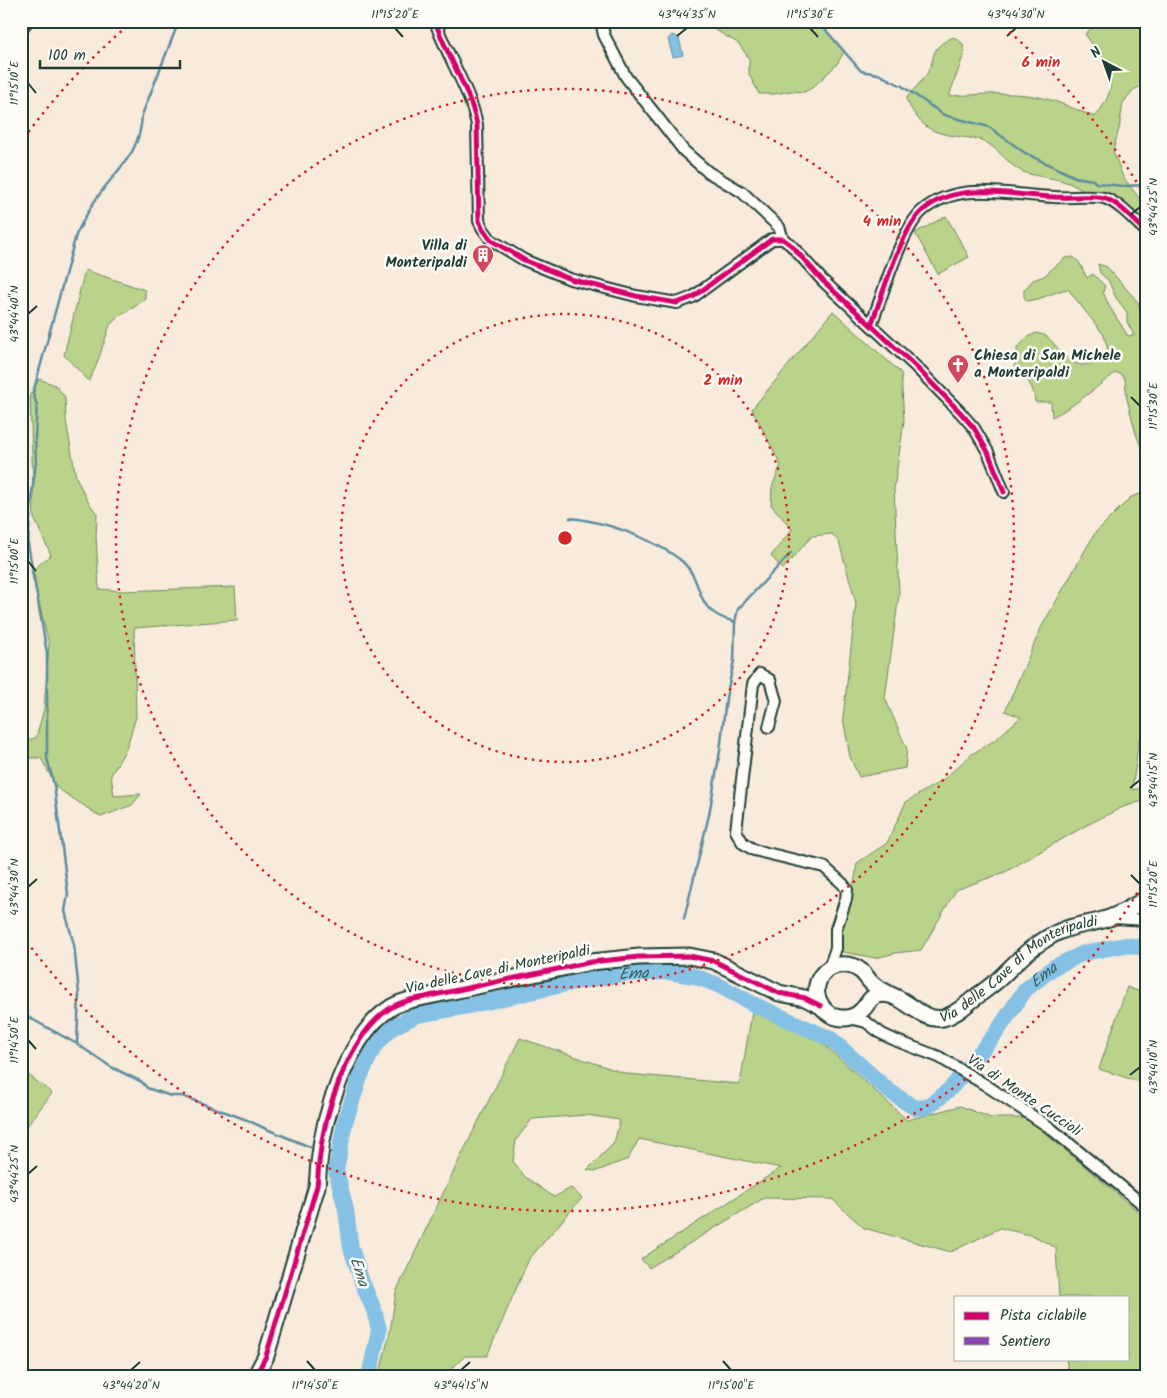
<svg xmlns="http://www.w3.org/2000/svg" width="1167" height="1398" viewBox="0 0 1167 1398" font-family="Kalam,sans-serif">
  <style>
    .green { fill: #bad38a; stroke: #6c885f }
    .water { fill: #85c1e4; stroke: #5c8c9e }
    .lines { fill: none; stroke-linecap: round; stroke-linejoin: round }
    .stream { stroke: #5c8c9e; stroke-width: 2.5 }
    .river { stroke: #85c1e4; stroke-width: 16 }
    .street-casing { stroke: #1f3d34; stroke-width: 14 }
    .secondary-casing { stroke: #1f3d34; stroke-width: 19 }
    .street { stroke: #fdfcf7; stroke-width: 10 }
    .secondary { stroke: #fdfcf7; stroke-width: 15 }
    .quiet { stroke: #8e44ad; stroke-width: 4; stroke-dasharray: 8 4; stroke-linecap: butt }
    .cycleway-casing { stroke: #fdfcf7; stroke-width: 8 }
    .cycleway { stroke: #d6006c; stroke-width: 5 }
    .ticks { fill: none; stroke: #1f3d34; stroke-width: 2 }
    .ring { fill: none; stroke: #d62828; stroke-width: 2.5; stroke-dasharray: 2.5 5 }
    .labels { text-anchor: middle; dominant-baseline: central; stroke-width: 5; stroke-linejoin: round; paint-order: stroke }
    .poi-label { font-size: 15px; font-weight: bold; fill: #1f3d34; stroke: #fdfcf7; text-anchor: end }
    .street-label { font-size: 15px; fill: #1f3d34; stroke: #fdfcf7 }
    .water-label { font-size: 16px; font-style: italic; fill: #385e60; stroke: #fdfcf7 }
    .centre { fill: #d62828; stroke: #fdfcf7; stroke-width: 2.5 }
    .ring-label { font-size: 15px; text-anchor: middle; font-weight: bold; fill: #d62828; stroke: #fdfcf7; stroke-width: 5; stroke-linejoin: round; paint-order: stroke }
    .neatline { fill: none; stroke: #1f3d34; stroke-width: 2 }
    .ticks-label { font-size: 12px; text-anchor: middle; fill: #1f3d34 }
  </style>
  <rect width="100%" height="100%" fill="#f8ebdb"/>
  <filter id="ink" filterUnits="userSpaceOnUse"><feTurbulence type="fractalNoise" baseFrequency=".02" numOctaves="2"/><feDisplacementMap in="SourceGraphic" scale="10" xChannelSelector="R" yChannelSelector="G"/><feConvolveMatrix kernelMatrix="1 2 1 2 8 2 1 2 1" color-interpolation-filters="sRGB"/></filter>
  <g filter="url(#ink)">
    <!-- green -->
    <g class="green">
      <path d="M700,21H818L844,52L837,64L826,75L812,88L804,92L791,91L775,94H759L749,74V58L738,43Z"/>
      <path d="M1100,21L1146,22V84L1133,90L1123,103L1119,129L1113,151L1123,177L1146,207V237C1123,217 1098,198 1071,184C1056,177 1039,178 1023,172C1008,165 997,146 981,140C975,138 968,138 962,137C930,133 921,128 906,99C912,90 921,83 927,74C937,55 929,47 954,37L962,43L965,51L949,96C978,95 1010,91 1039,97C1059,101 1076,110 1095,117C1124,80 1108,67 1085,34Z"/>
      <path d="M946,216L969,257L938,274L915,233Z"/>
      <path d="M1073,257L1079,262L1087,278L1093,274L1105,286L1103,292L1109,306L1128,336L1134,335L1127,322V312L1116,298L1108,280L1100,273L1098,264L1107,267L1138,302L1141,312L1146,320V459L1136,434L1127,399L1125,379L1121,374L1115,373C1094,389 1075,406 1052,417L1051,402H1035C1034,385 1027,378 1013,369L1017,360V348L1028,337L1036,333C1039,334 1041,334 1044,335C1052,339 1057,349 1064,355C1078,371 1096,366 1108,350L1104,335L1068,289C1054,291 1042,300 1027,301L1024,297V290L1033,280L1044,276L1065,258Z"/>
      <path d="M85,270L145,290V298L136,306L120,315L110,325L96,366L89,381L64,355Z"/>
      <path d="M833,311L901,373L904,421L894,489L899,594L885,698L907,749L905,768L859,777L850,757L843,718L856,603L839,542L832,534L812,536L783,569L771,556L792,529L771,505L772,487L781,465L752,409Z"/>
      <path d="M39,379L55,385L65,397L66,421L76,477L87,500L97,514L96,536L99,589L122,591L235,587L237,620L134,628L136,717L126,749L111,775L114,796L141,794L132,805L101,817L57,788L41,758H21V741L36,738L44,709L49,644L31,571L51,555L34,518L30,395Z"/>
      <path d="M1146,492V731L1139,739L1132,790L1146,787V800L1123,807L1085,826L1005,872L956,890L921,950L896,953L875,958L838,951L836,938L855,878L857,863L887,843L906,802L944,779L972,754L995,740L1021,717L1005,711L1042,626L1095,533L1131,497Z"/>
      <path d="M1127,987L1146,994V1084L1099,1069Z"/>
      <path d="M752,1012L817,1038L907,1120L960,1106L991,1118H1027L1146,1218V1377H1069L1066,1359H1128V1297H1059L1056,1248L1034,1236L1000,1228L951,1252L864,1228L832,1199L764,1198L649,1268L641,1259L781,1168L639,1139L628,1159L597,1171L587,1170L614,1143L620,1120L586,1115L532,1119L516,1140L513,1161L525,1177L554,1197L571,1188L582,1198L529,1259L487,1356H465L443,1377H379L390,1332L396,1292L460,1158L520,1038L627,1074L740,1084Z"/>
      <path d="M27,1074L52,1093L21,1134V1082Z"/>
    </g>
    <!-- water -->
    <path class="water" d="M672,35L679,38L683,55L673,57L668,39Z"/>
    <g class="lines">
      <!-- stream -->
      <g class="stream">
        <path d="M818,21L861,71L878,74L902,86L944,115L989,127L1025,153L1075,177L1093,180L1096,183L1122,186L1146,185"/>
        <path d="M570,518C601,521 629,531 657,545C666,550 675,555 683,562C707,586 691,611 735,622"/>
        <path d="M684,919L709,815L720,751L726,698L734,661L735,622L738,609L791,553"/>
        <path d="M674,973L676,963"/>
        <path d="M21,1012L28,1017L77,1044L111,1067L142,1082L147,1088L171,1096H182L247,1120L264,1128L310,1147"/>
        <path d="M77,1044L79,993L74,945L65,911L68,894L54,785L47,758V653L28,544L32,493L36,462L35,437L37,405L33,393L76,235C83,221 90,207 99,195C119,166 140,155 142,115L179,21"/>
        <path d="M328,1152L339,1153"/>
      </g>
      <!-- river -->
      <path class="river" id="s1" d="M369,1377L379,1330L374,1310L362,1282L351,1248L346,1210L336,1170L345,1122L360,1077L374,1047L393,1027L417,1015L468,1006L580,981L623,974L669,972L694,976L718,985L755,1005L831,1039L889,1091L915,1108L926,1107L938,1099L951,1088L996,1033L1025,990L1054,967L1084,953L1125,945L1146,948"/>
      <!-- street casing -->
      <g class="street-casing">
        <g id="street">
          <path d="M435,21C447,57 470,89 477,125L479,221L483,229L491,240L524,260L570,279L636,296L677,303L693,297L772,239H783L791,245L823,281L914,365L960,412L974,428L988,452L1004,492"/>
          <path d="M601,21L604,35L626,77L684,151L708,172L742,192L779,227L783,239"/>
          <path d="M21,29L28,21"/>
          <path d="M871,325C882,297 901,230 922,211C959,179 1011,196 1054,197C1067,198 1093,195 1104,198C1120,203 1133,220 1146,231"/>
          <path d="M769,727L776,701L770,680L760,674L753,684L736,831L743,843L754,850L824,867L843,884L847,890L846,899L836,929V948L829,968"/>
          <path d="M1114,918L1146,920"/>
          <path d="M850,1018L866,1022L882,1034L897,1041L939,1057L984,1084L1049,1127L1146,1207"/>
        </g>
      </g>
      <!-- secondary casing -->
      <g class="secondary-casing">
        <g id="secondary">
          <path id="s2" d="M897,998C889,994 881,990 874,985C869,982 866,975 861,971C849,961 830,963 821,976C816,983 815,993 819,1001C826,1019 849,1024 862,1010C868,1005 869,997 878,995C902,989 919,1023 943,1018C955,1015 963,1007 972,1000C981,993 990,987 999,979C1011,968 1022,955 1035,946C1043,941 1052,934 1061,931C1076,924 1094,924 1109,918C1121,914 1134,906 1146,899"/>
          <path d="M255,1377L266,1356L317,1186C318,1179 318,1171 319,1163C323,1116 348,1036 389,1009C395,1004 403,1002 410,1000L591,962L639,957L689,956L714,961L779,993L805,998L821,1006"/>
        </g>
      </g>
      <!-- street -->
      <use href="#street" class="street"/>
      <!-- secondary -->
      <use href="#secondary" class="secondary"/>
      <!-- quiet -->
      <path class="quiet" d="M1139,21L1146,29"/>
      <!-- cycleway casing -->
      <g class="cycleway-casing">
        <g id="cycleway">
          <path d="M435,21C447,57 470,89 477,125L479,221L483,229L491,240L524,260L570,279L636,296L677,303L693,297L772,239H783L791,245L823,281L914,365L960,412L974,428L988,452L1004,492"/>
          <path d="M871,325C882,297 901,230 922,211C959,179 1011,196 1054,197C1067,198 1093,195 1104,198C1120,203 1133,220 1146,231"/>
          <path d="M255,1377L266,1356L317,1186C318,1179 318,1171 319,1163C323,1116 348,1036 389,1009C395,1004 403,1002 410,1000L591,962L639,957L689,956L714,961L779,993L805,998L821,1006"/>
        </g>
      </g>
      <!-- cycleway -->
      <use href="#cycleway" class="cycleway"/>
    </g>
  </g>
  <!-- ticks -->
  <path class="ticks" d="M395,28L403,37M810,28L818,37M677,36L687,28M1007,36L1016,28M28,83L36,93M1130,215L1140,207M28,314L37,306M1131,397L1140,406M28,561L36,571M1130,788L1140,780M1131,875L1140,884M28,887L37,879M28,1040L36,1049M1130,1075L1140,1067M28,1174L37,1166M307,1361L315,1370M723,1361L731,1370M131,1370L140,1362M461,1370L470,1362"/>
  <!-- distance rings -->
  <g class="ring">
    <circle cx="565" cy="538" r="224"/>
    <circle cx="565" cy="538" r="449"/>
    <path d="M1145 880A673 673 0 0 1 24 938M24 138A673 673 0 0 1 132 22M998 22A673 673 0 0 1 1145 196"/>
  </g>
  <!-- icons -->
  <defs>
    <g id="building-pin" transform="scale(1.125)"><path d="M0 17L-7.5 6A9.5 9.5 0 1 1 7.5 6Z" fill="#d1495b" stroke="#fdfcf7"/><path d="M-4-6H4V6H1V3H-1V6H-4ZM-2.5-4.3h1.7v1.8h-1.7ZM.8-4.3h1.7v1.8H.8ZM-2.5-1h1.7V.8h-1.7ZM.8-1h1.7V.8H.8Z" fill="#fff"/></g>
    <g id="church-pin" transform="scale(1.125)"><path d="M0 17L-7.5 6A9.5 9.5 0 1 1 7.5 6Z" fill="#d1495b" stroke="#fdfcf7"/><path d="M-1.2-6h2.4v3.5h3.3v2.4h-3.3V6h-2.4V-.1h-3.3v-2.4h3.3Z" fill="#fff"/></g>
  </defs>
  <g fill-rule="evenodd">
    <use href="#building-pin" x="483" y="255"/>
    <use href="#church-pin" x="958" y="365"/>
  </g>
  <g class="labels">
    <!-- poi labels -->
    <g class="poi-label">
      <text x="467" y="246">Villa di<tspan x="467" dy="17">Monteripaldi</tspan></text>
      <text x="974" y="356" text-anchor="start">Chiesa di San Michele<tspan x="974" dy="17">a Monteripaldi</tspan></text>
    </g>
    <!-- street labels -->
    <g class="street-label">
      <text stroke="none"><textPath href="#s2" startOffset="354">Via delle Cave di Monteripaldi</textPath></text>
      <text transform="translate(498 970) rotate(-12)">Via delle Cave di Monteripaldi</text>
      <text transform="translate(1024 1096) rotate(34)">Via di Monte Cuccioli</text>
    </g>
    <!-- water labels -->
    <g class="water-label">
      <text stroke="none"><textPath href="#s1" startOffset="619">Ema</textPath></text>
      <text stroke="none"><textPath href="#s1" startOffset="1129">Ema</textPath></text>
      <text transform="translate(359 1272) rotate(72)">Ema</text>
    </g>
  </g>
  <circle cx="565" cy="538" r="8" class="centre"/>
  <g class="ring-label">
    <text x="1041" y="67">6 min</text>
    <text x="882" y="226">4 min</text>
    <text x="723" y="385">2 min</text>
  </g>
  <!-- margin -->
  <rect width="1167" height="1398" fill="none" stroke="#fdfcf7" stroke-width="55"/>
  <!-- legend -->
  <rect x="954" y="1296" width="175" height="65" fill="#fdfcf7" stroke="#a4b0a9"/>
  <rect x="964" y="1312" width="25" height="8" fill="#d6006c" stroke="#a4b0a9"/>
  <text x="1000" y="1320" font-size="15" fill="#1f3d34">Pista ciclabile</text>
  <rect x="964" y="1337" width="25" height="8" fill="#8e44ad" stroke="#a4b0a9"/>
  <text x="1000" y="1346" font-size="15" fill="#1f3d34">Sentiero</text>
  <!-- north arrow -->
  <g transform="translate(1104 62) rotate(319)" stroke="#fdfcf7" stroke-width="4" paint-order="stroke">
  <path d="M0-4L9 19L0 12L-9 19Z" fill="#1f3d34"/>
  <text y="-8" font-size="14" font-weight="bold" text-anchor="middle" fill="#1f3d34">N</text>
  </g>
  <!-- scale -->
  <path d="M40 60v8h140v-8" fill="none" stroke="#1f3d34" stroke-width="2.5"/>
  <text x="48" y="60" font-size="15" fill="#1f3d34" stroke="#fdfcf7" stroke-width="4" paint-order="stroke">100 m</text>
  <rect x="28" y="28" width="1112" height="1342" class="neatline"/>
  <g class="ticks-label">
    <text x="395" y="18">11°15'20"E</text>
    <text x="687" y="18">43°44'35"N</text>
    <text x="810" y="18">11°15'30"E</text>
    <text x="1016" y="18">43°44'30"N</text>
    <text transform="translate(14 83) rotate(-90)" y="4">11°15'10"E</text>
    <text transform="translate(1153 207) rotate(-90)" y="4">43°44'25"N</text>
    <text transform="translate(14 314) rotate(-90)" y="4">43°44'40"N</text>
    <text transform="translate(1153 406) rotate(-90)" y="4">11°15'30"E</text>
    <text transform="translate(14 561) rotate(-90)" y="4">11°15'00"E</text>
    <text transform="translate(1153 780) rotate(-90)" y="4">43°44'15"N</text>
    <text transform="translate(1153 884) rotate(-90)" y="4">11°15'20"E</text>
    <text transform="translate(14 887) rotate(-90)" y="4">43°44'30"N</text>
    <text transform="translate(14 1040) rotate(-90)" y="4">11°14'50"E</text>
    <text transform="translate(1153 1067) rotate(-90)" y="4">43°44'10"N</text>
    <text transform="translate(14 1174) rotate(-90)" y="4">43°44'25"N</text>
    <text x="131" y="1389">43°44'20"N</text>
    <text x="315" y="1389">11°14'50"E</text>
    <text x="461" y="1389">43°44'15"N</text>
    <text x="731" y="1389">11°15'00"E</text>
  </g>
</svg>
